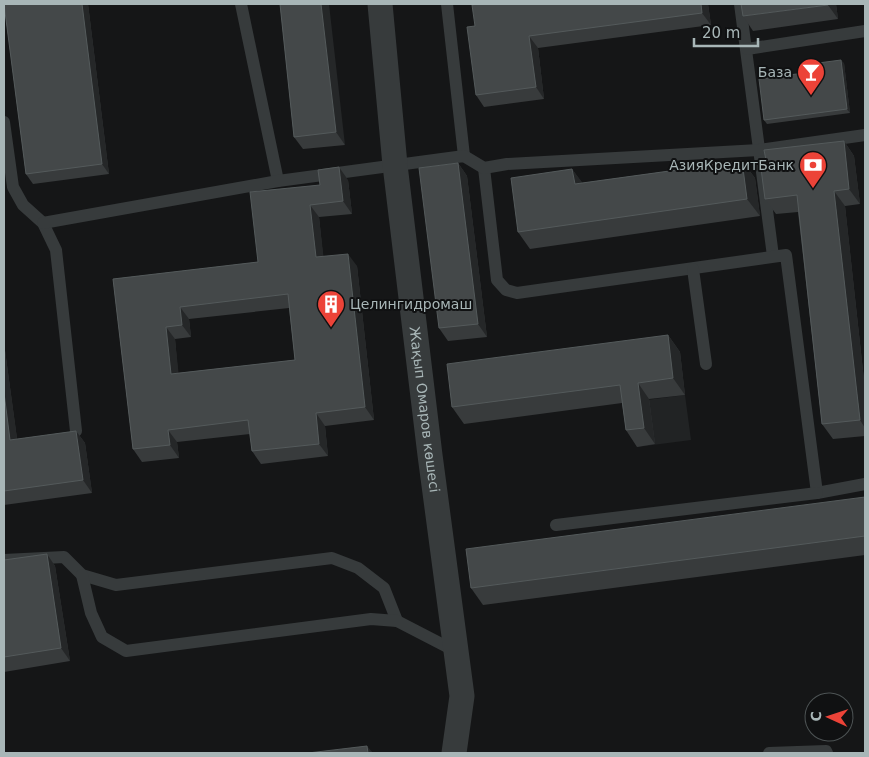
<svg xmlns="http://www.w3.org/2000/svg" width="869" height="757" viewBox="0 0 869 757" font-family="'DejaVu Sans',sans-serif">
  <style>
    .built { fill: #212324 }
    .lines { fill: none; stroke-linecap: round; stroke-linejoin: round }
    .lane { stroke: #373b3c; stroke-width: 12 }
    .street { stroke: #373b3c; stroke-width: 25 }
    .wall { fill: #383b3c; fill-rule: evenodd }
    .shaded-wall { fill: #252728 }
    .building { fill: #444849; stroke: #545a5b; fill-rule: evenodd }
    .labels { text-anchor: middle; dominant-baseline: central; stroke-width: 4; stroke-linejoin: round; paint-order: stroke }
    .poi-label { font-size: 14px; fill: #a8b6b7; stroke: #101112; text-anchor: end }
    .street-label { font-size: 14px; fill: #a8b6b7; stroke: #101112 }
  </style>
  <rect width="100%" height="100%" fill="#151617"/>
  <!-- built -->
  <path class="built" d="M685,395L691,440L637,447L631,402Z"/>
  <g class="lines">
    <!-- lane -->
    <g class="lane">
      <path d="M241,4L278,181"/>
      <path d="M447,4L464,156"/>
      <path d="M740,4L773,256"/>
      <path d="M747,49L865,31"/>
      <path d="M4,122L13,187L23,205L43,223L56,250L76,431"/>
      <path d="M484,168L497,280L506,290L517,293L786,255L817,493L865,484"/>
      <path d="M43,223L278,181L464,156L484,168L507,164L759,150L865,135"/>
      <path d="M693,269L706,364"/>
      <path d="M556,525L817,493"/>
      <path d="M4,560L64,557L82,575L116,585L332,558L358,568L384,588L397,621"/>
      <path d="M82,575L91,613L102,637L126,651L371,619L397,621L457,652"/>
      <path d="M769,753L826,751L827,753"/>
    </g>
    <!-- street -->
    <path class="street" id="s1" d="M380,4L395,165L430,455L462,696L454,753"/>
  </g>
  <!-- wall -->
  <g class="wall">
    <path d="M4,4H88L109,174L33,184L26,174Z"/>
    <path d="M280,4L345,145L303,149L294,137Z"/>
    <path d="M708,4L711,25L538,48L544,99L484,107L476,95L475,26Z"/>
    <path d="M836,4L838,19L753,31L743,16Z"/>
    <path d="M844,63L850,113L767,124L764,120L804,73Z"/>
    <path d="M844,141L854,156L860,204L845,206L865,389V436L833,439L822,424L798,212L776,214L765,199L766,160Z"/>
    <path d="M742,161L755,178L760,216L530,249L518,232L572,169L582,183Z"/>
    <path d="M458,163L467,176L487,337L448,341L439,328Z"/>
    <path d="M348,180L352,214L319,217L323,256L357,266L374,420L325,426L328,456L261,464L252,451L250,434L177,442L179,458L142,462L133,449L113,279L258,262L320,185ZM289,308L295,360L178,373L175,339L191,337L189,319Z"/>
    <path d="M668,335L680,352L685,395L649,399L655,444L637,447L626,430L622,403L464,424L452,407Z"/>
    <path d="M4,343L17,439L76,431L85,443L92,493L4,505Z"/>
    <path d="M865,497V555L483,605L471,588Z"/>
    <path d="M47,554L55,566L70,661L4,672V560Z"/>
  </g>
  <!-- shaded-wall -->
  <g class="shaded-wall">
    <path d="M82,4H88L109,174L102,164Z"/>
    <path d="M321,4H329L345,145L336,132Z"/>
    <path d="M701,4H708L711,25L702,13Z"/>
    <path d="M827,4H836L838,19L828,5Z"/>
    <path d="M529,36L538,48L544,99L536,87Z"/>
    <path d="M841,60L844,63L850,113L847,109Z"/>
    <path d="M844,141L854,156L860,204L849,189Z"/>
    <path d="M742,161L755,178L760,216L747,199Z"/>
    <path d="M458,163L467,176L487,337L478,324Z"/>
    <path d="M339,167L348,180L352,214L343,201Z"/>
    <path d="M572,169L585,186L575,184Z"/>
    <path d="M834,191L845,206L865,389V428L860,420Z"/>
    <path d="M310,205L319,217L325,270L316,257Z"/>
    <path d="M348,254L357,266L374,420L365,407Z"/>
    <path d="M180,307L189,319L191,337L182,325Z"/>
    <path d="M166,327L175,339L180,387L171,374Z"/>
    <path d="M668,335L680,352L685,395L673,378Z"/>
    <path d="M4,343L19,453L10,440L4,393Z"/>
    <path d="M638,383L649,399L655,444L644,428Z"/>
    <path d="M316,413L325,426L328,456L319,444Z"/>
    <path d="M168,430L177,442L179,458L170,445Z"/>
    <path d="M76,431L85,443L92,493L83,480Z"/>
    <path d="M47,554L55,566L70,661L61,648Z"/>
    <path d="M367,746L373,753H368Z"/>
  </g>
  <!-- building -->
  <g class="building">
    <path d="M4,4H82L102,164L26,174Z"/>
    <path d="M280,4H321L336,132L294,137Z"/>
    <path d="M478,4H701L702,13L529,36L536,87L476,95L467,27L475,26L472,5Z"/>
    <path d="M741,4H827L828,5L743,16Z"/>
    <path d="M841,60L847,109L764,120L759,79L804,73L803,65Z"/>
    <path d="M844,141L849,189L834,191L860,420L822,424L797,195L765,199L760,161L766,160L764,150Z"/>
    <path d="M742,161L747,199L518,232L511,178L572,169L575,184Z"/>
    <path d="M458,163L478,324L439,328L419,168Z"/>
    <path d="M339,167L343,201L310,205L316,257L348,254L365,407L316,413L319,444L252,451L248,420L168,430L170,445L133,449L113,279L258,262L250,192L320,185L318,170ZM288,294L295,360L171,374L166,327L182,325L180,307Z"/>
    <path d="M668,335L673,378L638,383L644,428L626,430L620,385L452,407L447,364Z"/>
    <path d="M4,393L10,440L76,431L83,480L4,491Z"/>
    <path d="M865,497V536L471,588L466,549Z"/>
    <path d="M47,554L61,648L4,657V560Z"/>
    <path d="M367,746L368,753H308Z"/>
  </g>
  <!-- icons -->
  <defs>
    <g id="bar-pin" transform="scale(1.4375)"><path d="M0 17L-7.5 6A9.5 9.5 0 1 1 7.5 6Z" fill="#ec4338" stroke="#101112"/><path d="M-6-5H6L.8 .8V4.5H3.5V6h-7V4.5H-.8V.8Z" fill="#fff"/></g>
    <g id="bank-pin" transform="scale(1.4375)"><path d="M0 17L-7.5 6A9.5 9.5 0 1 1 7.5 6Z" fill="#ec4338" stroke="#101112"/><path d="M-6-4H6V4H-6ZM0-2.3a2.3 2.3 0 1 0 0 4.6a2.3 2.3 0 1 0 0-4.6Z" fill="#fff"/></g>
    <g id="building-pin" transform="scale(1.4375)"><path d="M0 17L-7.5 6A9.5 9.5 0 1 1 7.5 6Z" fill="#ec4338" stroke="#101112"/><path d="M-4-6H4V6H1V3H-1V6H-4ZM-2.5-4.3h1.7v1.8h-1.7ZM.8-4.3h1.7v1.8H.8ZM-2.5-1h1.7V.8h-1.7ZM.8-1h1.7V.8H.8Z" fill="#fff"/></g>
  </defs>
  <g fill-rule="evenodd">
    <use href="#bar-pin" x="811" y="72"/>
    <use href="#bank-pin" x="813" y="165"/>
    <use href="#building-pin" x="331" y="304"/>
  </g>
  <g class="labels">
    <!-- poi labels -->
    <g class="poi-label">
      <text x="792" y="72">База</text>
      <text x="794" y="165">АзияКредитБанк</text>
      <text x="350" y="304" text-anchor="start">Целингидромаш</text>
    </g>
    <!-- street labels -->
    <g class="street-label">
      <text stroke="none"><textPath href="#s1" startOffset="408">Жақып Омаров көшесі</textPath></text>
    </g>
  </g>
  <!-- border -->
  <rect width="869" height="757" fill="none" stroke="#a8b6b7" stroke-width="10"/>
  <!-- north arrow -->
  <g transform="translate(829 717) rotate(273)"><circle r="24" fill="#101112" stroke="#4d5354"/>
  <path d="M0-4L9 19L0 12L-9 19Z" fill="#ec4338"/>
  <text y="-8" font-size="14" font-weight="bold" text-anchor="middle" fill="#a8b6b7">С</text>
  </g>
  <!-- scale -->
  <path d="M694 38v8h64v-8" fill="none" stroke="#a8b6b7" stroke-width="2.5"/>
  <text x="702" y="38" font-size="15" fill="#a8b6b7" stroke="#101112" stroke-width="4" paint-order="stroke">20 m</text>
</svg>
